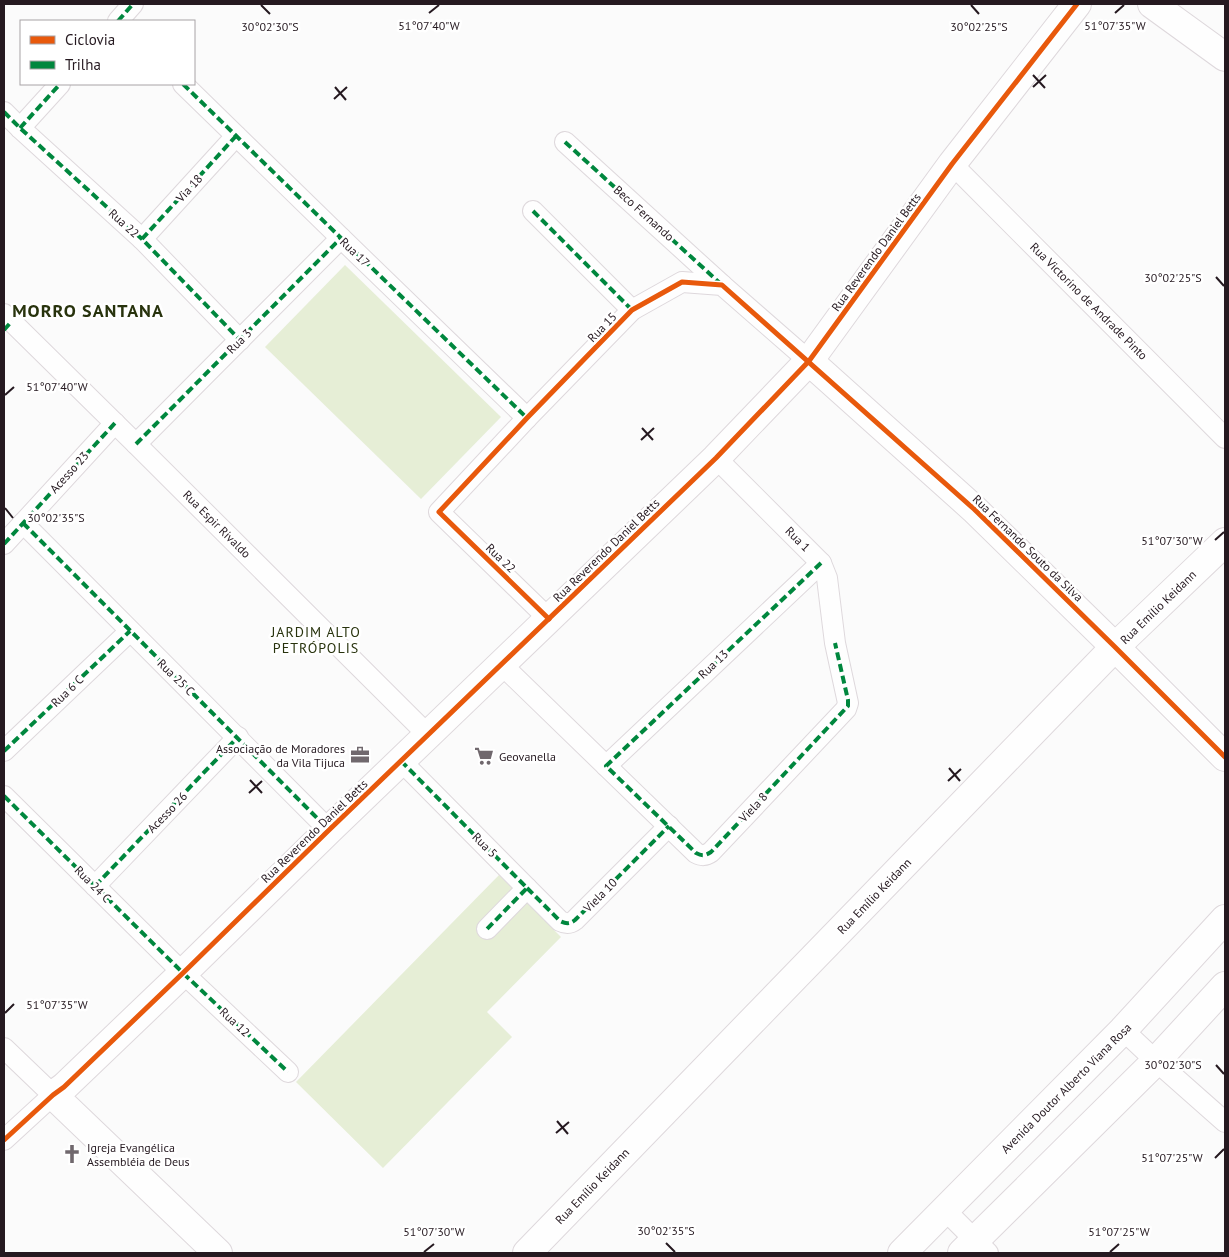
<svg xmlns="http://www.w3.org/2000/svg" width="1229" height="1257" viewBox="0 0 1229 1257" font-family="'PT Sans',sans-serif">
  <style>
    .green { fill: #e6eed6 }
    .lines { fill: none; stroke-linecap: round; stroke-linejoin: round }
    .street-casing { stroke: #ded8dc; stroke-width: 22 }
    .secondary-casing { stroke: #ded8dc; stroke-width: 30 }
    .primary-casing { stroke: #ded8dc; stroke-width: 30 }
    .street { stroke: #fefefe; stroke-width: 20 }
    .secondary { stroke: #fefefe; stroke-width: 28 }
    .primary { stroke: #fefefe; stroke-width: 28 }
    .quiet { stroke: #00873e; stroke-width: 4; stroke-dasharray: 8 4; stroke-linecap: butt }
    .cycleway-casing { stroke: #fff; stroke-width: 8 }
    .cycleway { stroke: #e8590c; stroke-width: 5 }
    .ticks { fill: none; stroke: #251920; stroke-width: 2 }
    .labels { text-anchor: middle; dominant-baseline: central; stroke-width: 5; stroke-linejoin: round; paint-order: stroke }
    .street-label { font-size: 12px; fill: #251920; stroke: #fff }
    .poi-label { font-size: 12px; fill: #251920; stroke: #fff; text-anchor: start }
    .neighbourhood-label { font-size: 14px; letter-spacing: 1px; fill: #28330d; stroke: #fff }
    .district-label { font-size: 18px; font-weight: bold; letter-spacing: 1px; fill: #28330d; stroke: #fff }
    .ticks-label { font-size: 12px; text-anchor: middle; fill: #251920; stroke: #fff; stroke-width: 5; stroke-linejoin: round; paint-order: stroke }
  </style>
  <rect width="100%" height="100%" fill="#fbfbfb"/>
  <!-- green -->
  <g class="green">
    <path d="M345,265L501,417L421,499L265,347Z"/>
    <path d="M499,875L561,937L487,1012L512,1037L383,1168L296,1082Z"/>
  </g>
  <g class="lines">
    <!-- street casing -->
    <g class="street-casing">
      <g id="street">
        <path d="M118,21L133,4"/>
        <path d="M183,84L341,238L527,418"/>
        <path d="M4,112L20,128L142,239L240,340"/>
        <path d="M20,128L60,84"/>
        <path d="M565,142L722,285"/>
        <path d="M952,164L1225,438"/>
        <path d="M533,211L632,310"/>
        <path d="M142,239L236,136"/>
        <path d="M4,314L136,444L428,735"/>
        <path d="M136,444L341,238"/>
        <path d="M23,523L329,830"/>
        <path d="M4,544L115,423"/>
        <path d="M549,619L439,512L527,418L632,310L682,282L722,285L809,361"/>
        <path d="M501,664L696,853C702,856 705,856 711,852L846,709L848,703L835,643L827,578L821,563L716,458"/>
        <path d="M4,751L130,631"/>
        <path d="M401,761L527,888L487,929"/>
        <path d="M606,766L821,563"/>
        <path d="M4,796L183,973L288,1072"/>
        <path d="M95,886L238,737"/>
        <path d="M527,888L560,921C566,924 570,924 575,920L669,826"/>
        <path d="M1123,1030L1156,1061L1225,1122"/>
        <path d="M4,1048L53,1095L4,1140"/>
        <path d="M945,1210L988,1253"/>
      </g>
    </g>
    <!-- secondary casing -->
    <g class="secondary-casing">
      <g id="secondary">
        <path d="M809,361L974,509L1115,647L1225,757"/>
        <path d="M218,1253L53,1095L64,1087L183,973L329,830L716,458L809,361L952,164L1077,4"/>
        <path d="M527,1253L1115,647L1225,542"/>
        <path d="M902,1253L1123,1030L1225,919"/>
        <path d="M962,1253L1156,1061L1225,986"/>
      </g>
    </g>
    <!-- primary casing -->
    <g class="primary-casing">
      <path id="primary" d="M1152,4L1225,57"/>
    </g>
    <!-- street -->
    <use href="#street" class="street"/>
    <!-- secondary -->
    <use href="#secondary" class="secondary"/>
    <!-- primary -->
    <use href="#primary" class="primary"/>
    <!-- quiet -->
    <g class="quiet">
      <path d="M118,21L133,4"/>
      <path d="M183,84L341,238L527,418"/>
      <path d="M4,112L20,128L142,239L240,340"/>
      <path d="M20,128L60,84"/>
      <path d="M565,142L722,285"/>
      <path d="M533,211L632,310"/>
      <path d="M142,239L236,136"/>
      <path d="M4,330L12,321"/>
      <path d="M136,444L341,238"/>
      <path d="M23,523L329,830"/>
      <path d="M4,544L115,423"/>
      <path d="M821,563L606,766L696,853C702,856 705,856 711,852L848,706V700L835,643"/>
      <path d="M4,751L130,631"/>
      <path d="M401,761L527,888L487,929"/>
      <path d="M4,796L183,973L288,1072"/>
      <path d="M95,886L238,737"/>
      <path d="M527,888L560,921C566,924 570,924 575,920L669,826"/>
    </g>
    <!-- cycleway casing -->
    <g class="cycleway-casing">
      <g id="cycleway">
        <path d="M549,619L439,512L527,418L632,310L682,282L722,285L974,509L1115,647L1225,757"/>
        <path d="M4,1140L53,1095L64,1087L183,973L329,830L716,458L809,361L952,164L1077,4"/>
      </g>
    </g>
    <!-- cycleway -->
    <use href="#cycleway" class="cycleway"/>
  </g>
  <!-- ticks -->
  <path class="ticks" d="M261,5L270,14M971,5L979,14M429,13L439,5M1115,13L1124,5M1033,75L1045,88M335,87L346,100M1033,87L1046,75M334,99L347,87M1216,277L1224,286M5,395L14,387M642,428L653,440M641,440L654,428M5,508L13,518M1215,540L1224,532M949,768L960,781M250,780L262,793M948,781L961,769M249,793L262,781M5,1013L14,1004M1216,1065L1224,1074M557,1121L568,1134M556,1133L569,1122M1215,1158L1224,1149M666,1243L675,1252M424,1252L434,1244M1110,1252L1119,1244"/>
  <!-- icons -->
  <defs>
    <g id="office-bare" transform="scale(1.5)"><path d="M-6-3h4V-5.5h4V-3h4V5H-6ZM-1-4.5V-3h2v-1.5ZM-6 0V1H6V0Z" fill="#70686d" stroke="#fff" stroke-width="2.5" paint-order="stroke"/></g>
    <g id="supermarket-bare" transform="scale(1.5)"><path d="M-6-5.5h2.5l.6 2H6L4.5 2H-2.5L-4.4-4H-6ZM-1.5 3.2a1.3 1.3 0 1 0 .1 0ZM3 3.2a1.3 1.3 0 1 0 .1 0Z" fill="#70686d" stroke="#fff" stroke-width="2.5" paint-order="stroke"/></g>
    <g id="church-bare" transform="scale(1.5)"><path d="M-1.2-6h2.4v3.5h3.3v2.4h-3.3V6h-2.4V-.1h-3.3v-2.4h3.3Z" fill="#70686d" stroke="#fff" stroke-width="2.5" paint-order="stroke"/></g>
  </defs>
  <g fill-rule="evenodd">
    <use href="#office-bare" x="360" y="755"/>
    <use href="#supermarket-bare" x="484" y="756"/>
    <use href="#church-bare" x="72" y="1154"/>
  </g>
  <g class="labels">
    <!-- street labels -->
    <g class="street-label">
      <text transform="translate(189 188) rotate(-48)">Via 18</text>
      <text transform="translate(644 213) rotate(42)">Beco Fernando</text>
      <text transform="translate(124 223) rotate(42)">Rua 22</text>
      <text transform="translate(355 252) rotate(44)">Rua 17</text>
      <text transform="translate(876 252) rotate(-54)">Rua Reverendo Daniel Betts</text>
      <text transform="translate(1089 301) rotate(45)">Rua Victorino de Andrade Pinto</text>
      <text transform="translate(602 327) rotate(-46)">Rua 15</text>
      <text transform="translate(239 341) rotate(-45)">Rua 3</text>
      <text transform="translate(69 472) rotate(-48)">Acesso 23</text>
      <text transform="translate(217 524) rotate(45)">Rua Espir Rivaldo</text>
      <text transform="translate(798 539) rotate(45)">Rua 1</text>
      <text transform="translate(1028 548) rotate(44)">Rua Fernando Souto da Silva</text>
      <text transform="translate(606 550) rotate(-44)">Rua Reverendo Daniel Betts</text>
      <text transform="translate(501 558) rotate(44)">Rua 22</text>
      <text transform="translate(1158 607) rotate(-44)">Rua Emílio Keidann</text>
      <text transform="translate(713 664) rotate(-43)">Rua 13</text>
      <text transform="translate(176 677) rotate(44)">Rua 25 C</text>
      <text transform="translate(67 691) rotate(-44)">Rua 6 C</text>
      <text transform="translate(753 807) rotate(-47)">Viela 8</text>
      <text transform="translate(167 812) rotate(-46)">Acesso 26</text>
      <text transform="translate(314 831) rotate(-44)">Rua Reverendo Daniel Betts</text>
      <text transform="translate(485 845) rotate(45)">Rua 5</text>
      <text transform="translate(93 884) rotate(45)">Rua 24 C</text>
      <text transform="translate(600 895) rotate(-45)">Viela 10</text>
      <text transform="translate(874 896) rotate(-46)">Rua Emílio Keidann</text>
      <text transform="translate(235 1022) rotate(43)">Rua 12</text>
      <text transform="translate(1066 1088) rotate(-45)">Avenida Doutor Alberto Viana Rosa</text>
      <text transform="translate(592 1186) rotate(-46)">Rua Emílio Keidann</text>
    </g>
    <!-- poi labels -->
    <g class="poi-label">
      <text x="345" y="748" text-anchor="end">Associação de Moradores<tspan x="345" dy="14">da Vila Tijuca</tspan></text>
      <text x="499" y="756">Geovanella</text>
      <text x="87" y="1147">Igreja Evangélica<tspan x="87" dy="14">Assembléia de Deus</tspan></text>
    </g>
    <!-- neighbourhood labels -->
    <g class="neighbourhood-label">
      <text x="316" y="632">JARDIM ALTO<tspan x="316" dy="16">PETRÓPOLIS</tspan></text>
    </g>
    <!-- district labels -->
    <g class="district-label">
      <text x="88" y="310">MORRO SANTANA</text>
    </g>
  </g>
  <g class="ticks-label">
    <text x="429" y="30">51°07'40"W</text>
    <text x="1115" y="30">51°07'35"W</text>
    <text x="270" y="31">30°02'30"S</text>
    <text x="979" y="31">30°02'25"S</text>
    <text x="1173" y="282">30°02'25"S</text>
    <text x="57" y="391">51°07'40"W</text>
    <text x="56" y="522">30°02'35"S</text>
    <text x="1172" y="545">51°07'30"W</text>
    <text x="57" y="1009">51°07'35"W</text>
    <text x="1173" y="1069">30°02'30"S</text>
    <text x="1172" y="1162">51°07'25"W</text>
    <text x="666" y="1235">30°02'35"S</text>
    <text x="434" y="1236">51°07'30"W</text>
    <text x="1119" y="1236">51°07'25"W</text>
  </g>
  <!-- border -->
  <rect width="1229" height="1257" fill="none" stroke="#251920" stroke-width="10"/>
  <!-- legend -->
  <rect x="20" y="20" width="175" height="65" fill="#ffffff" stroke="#a8a3a6"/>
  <rect x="30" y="36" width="25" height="8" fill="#e8590c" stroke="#a8a3a6"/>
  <text x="65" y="45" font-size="15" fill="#251920">Ciclovia</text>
  <rect x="30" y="61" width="25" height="8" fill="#00873e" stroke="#a8a3a6"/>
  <text x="65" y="70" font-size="15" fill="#251920">Trilha</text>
</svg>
